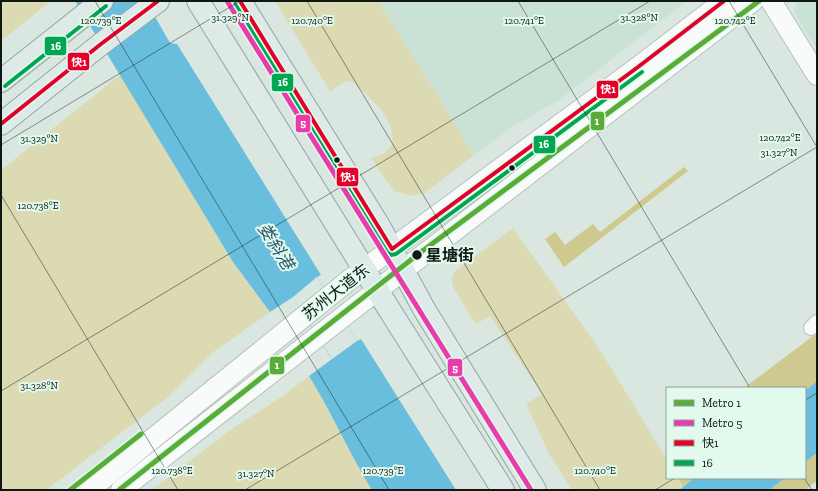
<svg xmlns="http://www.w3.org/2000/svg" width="818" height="491" viewBox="0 0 818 491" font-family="'Zilla Slab','Noto Sans SC',serif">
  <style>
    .built { fill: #cae2d6 }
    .green { fill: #dbdab3 }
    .forest { fill: #cec98f }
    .water { fill: #69bede }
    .pier { fill: #dae7e0 }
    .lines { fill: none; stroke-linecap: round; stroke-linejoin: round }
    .street-casing { stroke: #b7c2bc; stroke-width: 16 }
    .secondary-casing { stroke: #b7c2bc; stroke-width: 22 }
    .primary-casing { stroke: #90a8a5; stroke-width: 24 }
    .street { stroke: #f9fbfa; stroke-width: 14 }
    .secondary { stroke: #f9fbfa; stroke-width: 20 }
    .primary { stroke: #deeae8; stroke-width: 22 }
    .bus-1-casing { stroke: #e1faed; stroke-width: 7 }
    .bus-2-casing { stroke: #e1faed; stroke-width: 7 }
    .bus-1 { stroke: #e4002b; stroke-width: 4 }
    .bus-2 { stroke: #00a651; stroke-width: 4 }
    .metro-1-casing { stroke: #e1faed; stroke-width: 8 }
    .metro-2-casing { stroke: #e1faed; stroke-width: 8 }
    .metro-1 { stroke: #58ac37; stroke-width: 5 }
    .metro-2 { stroke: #e93cac; stroke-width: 5 }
    .ticks { fill: none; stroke: #0e1713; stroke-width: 1; stroke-opacity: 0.45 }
    .bus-dot { fill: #0e1713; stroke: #e1faed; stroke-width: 1.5 }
    .labels { text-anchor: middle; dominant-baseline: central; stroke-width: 4; stroke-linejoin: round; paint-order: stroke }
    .stop-label { font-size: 16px; font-weight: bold; fill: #0e1713; stroke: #e1faed; text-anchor: start }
    .street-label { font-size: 16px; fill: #0e1713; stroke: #e1faed }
    .water-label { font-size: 17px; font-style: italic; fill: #2c5a6f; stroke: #e1faed }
    .ticks-label { font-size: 10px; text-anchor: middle; fill: #0e1713; stroke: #e1faed; stroke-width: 4; stroke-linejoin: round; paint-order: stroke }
    .line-badge { stroke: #e1faed; stroke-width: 1.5 }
    .badge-label { font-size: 11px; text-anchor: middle; font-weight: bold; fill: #fff }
  </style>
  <rect width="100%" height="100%" fill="#dae7e0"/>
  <!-- built -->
  <g class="built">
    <path d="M379,1H687L559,100L509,129L474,155Z"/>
    <path d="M799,1H817V49L795,14L794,9L797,3Z"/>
  </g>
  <!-- green -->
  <g class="green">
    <path d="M1,1H51L1,41Z"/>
    <path d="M275,1H379L474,155L425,193L412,196L396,192L391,187L371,158L383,154L392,145C396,118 372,100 354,83L350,81L345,82L330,91Z"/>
    <path d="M120,75L233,262L270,312L212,353L167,398L46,490H1V170Z"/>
    <path d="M513,228L600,350L667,460V478H678L683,486L679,490H572L549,454L526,404L542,394L490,316L476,324L454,289C451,281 451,277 456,270Z"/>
    <path d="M309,376C332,413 349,453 372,490H152L229,431L284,395Z"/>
  </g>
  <!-- forest -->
  <g class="forest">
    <path d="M684,167L688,171L564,267L545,239L555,232L565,245L593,224L600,232Z"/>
    <path d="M817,333V381L805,391V388H744Z"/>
    <path d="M817,453V481L805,490H769L785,478H805V462Z"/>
    <path d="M678,478H694L683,486Z"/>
  </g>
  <!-- water -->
  <g class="water">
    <path d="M75,1H146L170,43L177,44L321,275L317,277L357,341L361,339L456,490H372C349,453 332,413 309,376L332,359L329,355L293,297L270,312L233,262Z"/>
    <path d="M817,381V453L805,462V391Z"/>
    <path d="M694,478H785L769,490H679Z"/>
  </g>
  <!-- pier -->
  <path class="pier" d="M317,277L357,341L332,359L293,297Z"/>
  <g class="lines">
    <!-- street casing -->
    <g class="street-casing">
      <path id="street" d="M811,328L817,322"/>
    </g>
    <!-- secondary casing -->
    <g class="secondary-casing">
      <g id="secondary">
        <path d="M771,1L817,75"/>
        <path d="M89,490L348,281L638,67L724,1"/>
        <path d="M121,490L362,302L753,1"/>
      </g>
    </g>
    <!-- primary casing -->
    <g class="primary-casing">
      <g id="primary">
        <path d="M198,1L377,290L503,490"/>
        <path d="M240,1L379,226L424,309L535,490"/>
        <path d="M1,81L102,1"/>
        <path d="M1,124L101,44L158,1"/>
      </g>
    </g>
    <!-- street -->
    <use href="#street" class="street"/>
    <!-- secondary -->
    <use href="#secondary" class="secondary"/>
    <!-- primary -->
    <use href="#primary" class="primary"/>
    <!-- bus-1 casing -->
    <g class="bus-1-casing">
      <g id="bus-1">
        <path d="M240,1L392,249L638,67L724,1"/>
        <path d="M1,124L101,44L158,1"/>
      </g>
    </g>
    <!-- bus-2 casing -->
    <g class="bus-2-casing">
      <g id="bus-2">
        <path d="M235,4L387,252L391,255L396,254L642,72"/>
        <path d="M5,86L106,6"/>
      </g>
    </g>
    <!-- bus-1 -->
    <use href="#bus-1" class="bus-1"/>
    <!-- bus-2 -->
    <use href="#bus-2" class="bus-2"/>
    <!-- metro-1 casing -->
    <g class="metro-1-casing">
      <g id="metro-1">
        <path d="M70,490L141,434"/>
        <path d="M119,490L417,255L759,1"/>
      </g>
    </g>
    <!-- metro-2 casing -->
    <g class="metro-2-casing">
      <path id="metro-2" d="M227,1L531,490"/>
    </g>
    <!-- metro-1 -->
    <use href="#metro-1" class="metro-1"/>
    <!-- metro-2 -->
    <use href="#metro-2" class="metro-2"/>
  </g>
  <!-- ticks -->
  <path class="ticks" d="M95,1L389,490M307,1L600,490M518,1L750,388M729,1L817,147M1,145L240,1M1,195L178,490M1,391L650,1M805,400L817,393M804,478L812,490M245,490L817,147M655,490L675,478"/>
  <!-- markers -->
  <g class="bus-dot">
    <circle cx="337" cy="160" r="3.5"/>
    <circle cx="512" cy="168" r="3.5"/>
    <circle cx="417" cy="255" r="5.5"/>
  </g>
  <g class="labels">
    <!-- stop labels -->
    <g class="stop-label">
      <text x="426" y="255">星塘街</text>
    </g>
    <!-- street labels -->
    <g class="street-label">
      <text transform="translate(336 292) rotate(-38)">苏州大道东</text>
    </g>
    <!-- water labels -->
    <g class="water-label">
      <text transform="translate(276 246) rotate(58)">娄斜港</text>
    </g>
  </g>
  <g class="ticks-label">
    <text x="230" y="21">31.329°N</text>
    <text x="639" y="21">31.328°N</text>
    <text x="101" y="24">120.739°E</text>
    <text x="312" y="24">120.740°E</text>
    <text x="524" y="24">120.741°E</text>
    <text x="735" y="24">120.742°E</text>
    <text x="780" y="141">120.742°E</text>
    <text x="39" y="142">31.329°N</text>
    <text x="779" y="156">31.327°N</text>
    <text x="38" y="209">120.738°E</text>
    <text x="39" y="389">31.328°N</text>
    <text x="172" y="474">120.738°E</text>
    <text x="383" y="474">120.739°E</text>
    <text x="595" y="474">120.740°E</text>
    <text x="256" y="477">31.327°N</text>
  </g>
  <g class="line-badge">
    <rect x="44" y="36" width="23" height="20" rx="4" fill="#00a651"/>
    <rect x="67" y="52" width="23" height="19" rx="4" fill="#e4002b"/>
    <rect x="271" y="73" width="23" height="19" rx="4" fill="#00a651"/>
    <rect x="596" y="80" width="23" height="19" rx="4" fill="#e4002b"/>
    <rect x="590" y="111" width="15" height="20" rx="4" fill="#58ac37"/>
    <rect x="295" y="114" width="16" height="19" rx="4" fill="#e93cac"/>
    <rect x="533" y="135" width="23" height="19" rx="4" fill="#00a651"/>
    <rect x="336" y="167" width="23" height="20" rx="4" fill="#e4002b"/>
    <rect x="269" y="356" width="16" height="19" rx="4" fill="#58ac37"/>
    <rect x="447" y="358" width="16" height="19" rx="4" fill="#e93cac"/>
  </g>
  <g class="badge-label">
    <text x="56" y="50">16</text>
    <text x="79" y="66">快1</text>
    <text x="283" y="86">16</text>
    <text x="608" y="93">快1</text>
    <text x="597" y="125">1</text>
    <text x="303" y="127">5</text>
    <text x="544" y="148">16</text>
    <text x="348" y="181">快1</text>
    <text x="277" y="369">1</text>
    <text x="455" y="372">5</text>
  </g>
  <!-- border -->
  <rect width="818" height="491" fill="none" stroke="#0e1713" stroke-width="4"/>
  <!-- legend -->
  <rect x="666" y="387" width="140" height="92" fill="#e1faed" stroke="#8d9f96"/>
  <rect x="674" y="400" width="20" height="6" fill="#58ac37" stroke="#8d9f96"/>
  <text x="702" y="407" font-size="12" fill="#0e1713">Metro 1</text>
  <rect x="674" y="420" width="20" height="6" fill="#e93cac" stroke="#8d9f96"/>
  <text x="702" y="427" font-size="12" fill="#0e1713">Metro 5</text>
  <rect x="674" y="440" width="20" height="6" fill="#e4002b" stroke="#8d9f96"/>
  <text x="702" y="447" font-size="12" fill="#0e1713">快1</text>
  <rect x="674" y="460" width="20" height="6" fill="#00a651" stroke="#8d9f96"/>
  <text x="702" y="467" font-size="12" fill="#0e1713">16</text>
</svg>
